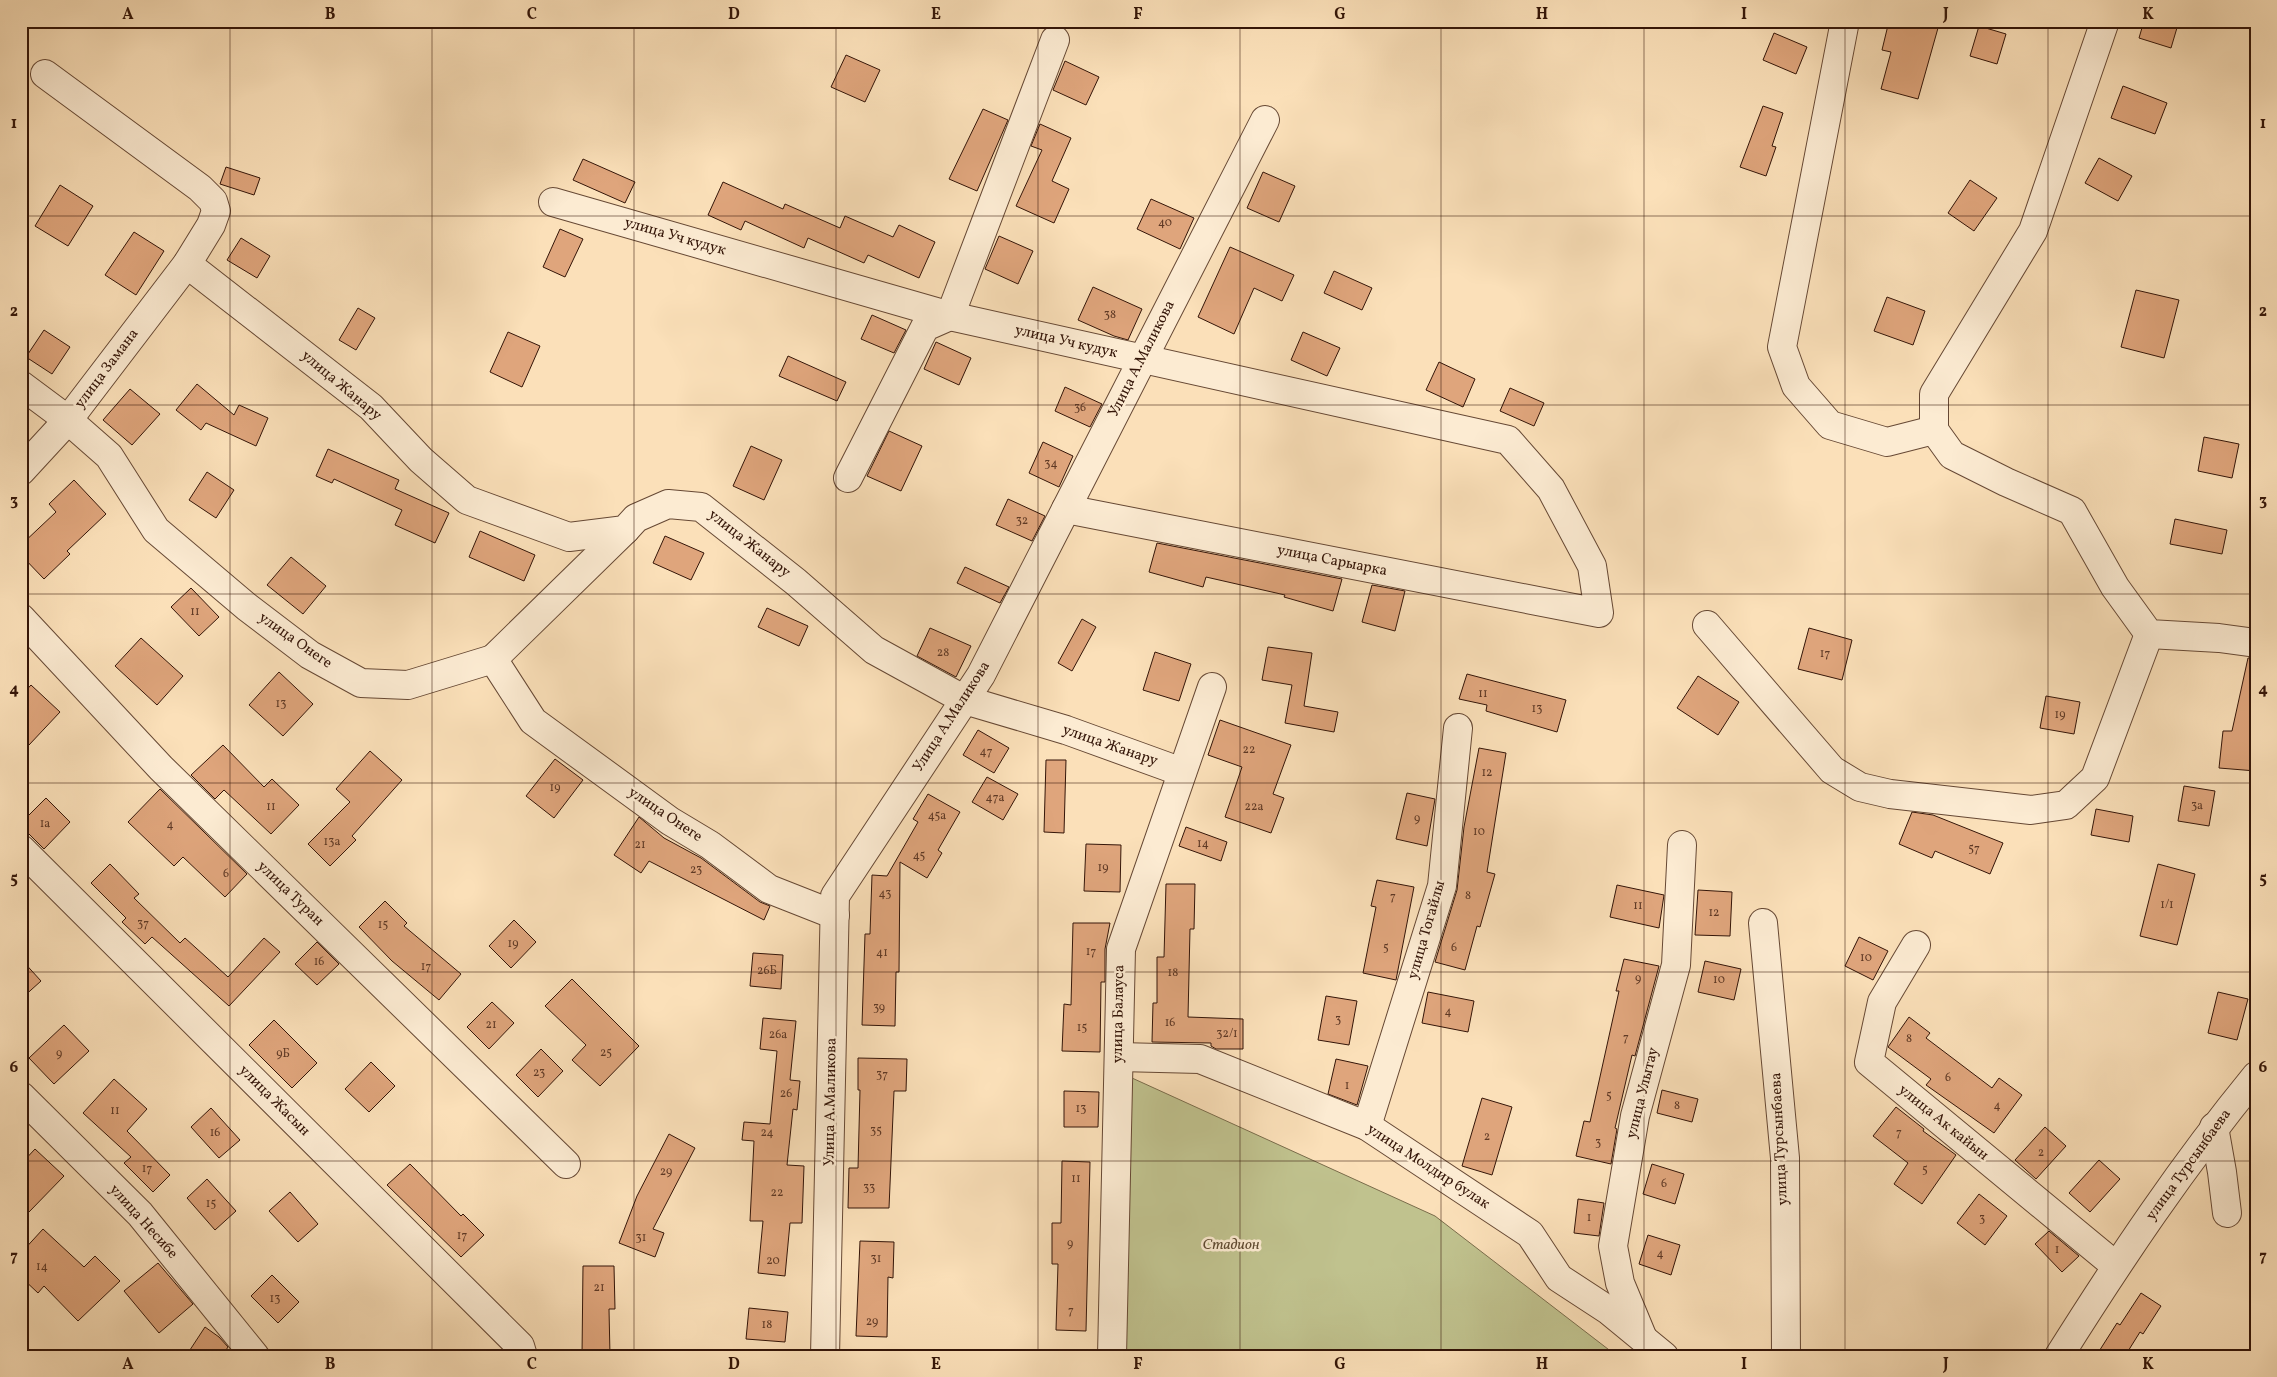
<svg xmlns="http://www.w3.org/2000/svg" width="2277" height="1377" viewBox="0 0 2277 1377" font-family="Vollkorn,serif">
  <style>
    .green { fill: #c0c28e; stroke: #7a6c4b }
    .building { fill: #dfa57c; stroke: #341508 }
    .lines { fill: none; stroke-linecap: round; stroke-linejoin: round }
    .minor-casing { stroke: #664834; stroke-width: 30 }
    .minor { stroke: #fcebd2; stroke-width: 28 }
    .grid { fill: none; stroke: #341508; stroke-width: 1; stroke-opacity: 0.55 }
    .labels { text-anchor: middle; dominant-baseline: central; stroke-width: 5; stroke-linejoin: round; paint-order: stroke }
    .number-label { font-size: 12px; fill: #5f3925 }
    .street-label { font-size: 15px; fill: #341508; stroke: #fcebd2 }
    .park-label { font-size: 15px; font-style: italic; fill: #5e4930; stroke: #fcebd2 }
    .neatline { fill: none; stroke: #341508; stroke-width: 2 }
    .grid-label { font-size: 16px; text-anchor: middle; font-weight: bold; fill: #341508 }
  </style>
  <rect width="100%" height="100%" fill="#fbe0b9"/>
  <filter id="stains"><feTurbulence type="fractalNoise" baseFrequency=".004" numOctaves="4"/><feColorMatrix values="0 0 0 0 .2 0 0 0 0 .09 0 0 0 0 .02 0 0 0 .5 -.17"/></filter>
  <radialGradient id="worn" r=".72"><stop offset=".6" stop-color="#630" stop-opacity="0"/><stop offset="1" stop-color="#630" stop-opacity=".3"/></radialGradient>
  <!-- green -->
  <path class="green" d="M1132,1078L1435,1216L1617,1356H1112Z"/>
  <!-- building -->
  <g class="building">
    <path d="M1889,21H1910L1938,28L1918,99L1881,89L1891,52L1882,50Z"/>
    <path d="M2144,21H2179L2171,48L2139,38Z"/>
    <path d="M1979,26L2006,34L1997,64L1970,56Z"/>
    <path d="M1774,33L1807,47L1796,74L1763,60Z"/>
    <path d="M846,55L880,70L865,102L831,87Z"/>
    <path d="M1065,61L1099,77L1086,105L1053,90Z"/>
    <path d="M2123,86L2167,103L2155,134L2111,118Z"/>
    <path d="M1763,106L1783,113L1772,146L1776,147L1766,176L1740,167Z"/>
    <path d="M983,109L1008,120L977,191L949,179Z"/>
    <path d="M1040,124L1071,138L1052,181L1069,189L1054,223L1016,206L1042,150L1031,146Z"/>
    <path d="M2099,158L2132,176L2118,201L2085,183Z"/>
    <path d="M583,159L635,182L625,203L573,180Z"/>
    <path d="M226,167L260,178L254,195L220,184Z"/>
    <path d="M1263,172L1295,186L1279,222L1247,208Z"/>
    <path d="M1970,180L1997,198L1974,231L1948,213Z"/>
    <path d="M723,182L783,209L785,204L840,228L845,216L893,237L899,225L935,242L919,278L868,255L864,263L808,238L804,248L745,221L741,230L708,215Z"/>
    <path d="M60,185L93,206L68,246L35,226Z"/>
    <path d="M1151,199L1194,218L1180,249L1137,229Z"/>
    <path d="M560,229L583,239L565,277L543,267Z"/>
    <path d="M134,232L164,251L136,295L105,275Z"/>
    <path d="M999,236L1033,251L1018,284L985,269Z"/>
    <path d="M241,238L270,256L257,278L227,260Z"/>
    <path d="M1230,247L1294,275L1282,301L1254,288L1234,334L1198,317Z"/>
    <path d="M1334,271L1372,288L1362,310L1324,293Z"/>
    <path d="M1093,287L1142,309L1128,340L1114,336L1078,320Z"/>
    <path d="M2136,290L2179,300L2164,358L2121,347Z"/>
    <path d="M1887,297L1925,311L1913,345L1874,331Z"/>
    <path d="M358,308L375,318L356,350L339,340Z"/>
    <path d="M872,315L906,330L894,353L861,339Z"/>
    <path d="M44,330L70,347L52,374L26,357Z"/>
    <path d="M508,332L540,346L522,387L490,372Z"/>
    <path d="M1303,332L1340,348L1327,376L1291,360Z"/>
    <path d="M936,342L971,358L959,385L924,369Z"/>
    <path d="M788,356L846,382L837,401L779,376Z"/>
    <path d="M1439,362L1475,379L1463,407L1426,390Z"/>
    <path d="M197,384L234,415L239,405L268,418L256,446L206,423L201,430L176,410Z"/>
    <path d="M1065,387L1102,404L1090,427L1055,411Z"/>
    <path d="M1510,388L1544,403L1534,426L1500,411Z"/>
    <path d="M130,389L160,414L132,445L103,420Z"/>
    <path d="M889,431L922,446L901,491L867,476Z"/>
    <path d="M2204,437L2239,444L2232,478L2198,471Z"/>
    <path d="M1043,442L1073,456L1059,487L1029,473Z"/>
    <path d="M751,446L782,460L764,500L733,486Z"/>
    <path d="M328,449L399,480L395,489L449,513L435,543L395,525L402,510L334,479L332,483L316,476Z"/>
    <path d="M207,472L234,490L216,518L189,500Z"/>
    <path d="M74,480L106,514L67,551L70,554L44,579L21,555V545L56,512L49,504Z"/>
    <path d="M1008,499L1045,516L1032,541L996,525Z"/>
    <path d="M2175,519L2227,530L2222,554L2170,544Z"/>
    <path d="M480,531L535,555L524,581L469,557Z"/>
    <path d="M665,536L704,553L691,580L653,563Z"/>
    <path d="M1157,543L1342,579L1333,611L1284,597L1285,595L1206,577L1203,587L1149,572Z"/>
    <path d="M291,557L326,586L303,614L267,585Z"/>
    <path d="M965,567L1009,587L1000,603L957,583Z"/>
    <path d="M1372,585L1405,591L1395,631L1362,622Z"/>
    <path d="M191,588L219,617L199,636L171,607Z"/>
    <path d="M767,608L808,626L799,646L758,627Z"/>
    <path d="M1082,619L1096,627L1072,671L1058,663Z"/>
    <path d="M930,628L971,646L956,677L917,656Z"/>
    <path d="M1809,628L1852,640L1842,680L1798,669Z"/>
    <path d="M141,638L183,676L157,705L115,666Z"/>
    <path d="M1268,647L1312,653L1304,706L1338,712L1334,732L1285,723L1292,685L1262,680Z"/>
    <path d="M1155,652L1191,664L1179,701L1143,690Z"/>
    <path d="M2248,658H2256V771L2219,768L2223,731H2232Z"/>
    <path d="M279,672L313,704L283,736L249,705Z"/>
    <path d="M1467,674L1566,700L1557,732L1486,711L1487,705L1459,699Z"/>
    <path d="M1698,676L1739,702L1718,735L1677,708Z"/>
    <path d="M31,685L60,712L29,745L21,737V696Z"/>
    <path d="M2046,696L2080,702L2074,734L2040,728Z"/>
    <path d="M1220,720L1291,745L1273,794L1284,798L1271,833L1225,817L1242,767L1208,755Z"/>
    <path d="M978,730L1009,748L994,773L963,755Z"/>
    <path d="M223,745L264,787L272,779L299,805L271,834L224,790L215,799L191,775Z"/>
    <path d="M1479,748L1506,753L1487,872L1495,874L1480,927L1477,926L1465,970L1435,962L1457,890L1464,827Z"/>
    <path d="M370,751L402,780L352,836L356,840L330,866L308,844L350,802L336,789Z"/>
    <path d="M555,759L583,780L554,818L526,796Z"/>
    <path d="M1046,760H1066L1064,833L1044,832Z"/>
    <path d="M987,777L1018,794L1003,820L972,802Z"/>
    <path d="M2184,786L2215,791L2209,826L2178,821Z"/>
    <path d="M160,789L247,874L225,897L183,857L174,866L128,822Z"/>
    <path d="M1407,793L1435,799L1427,846L1396,839Z"/>
    <path d="M928,794L960,812L938,850L942,853L927,878L900,862L899,972H896L895,1026L862,1025L865,934H870L872,875L887,876L918,822L913,819Z"/>
    <path d="M46,798L70,822L44,849L21,826V823Z"/>
    <path d="M2096,809L2133,816L2129,842L2091,835Z"/>
    <path d="M1912,812L1933,815L2003,843L1990,874L1935,851L1932,858L1899,844Z"/>
    <path d="M639,817L664,838L701,858L760,902L770,906L764,920L649,861L641,873L614,855Z"/>
    <path d="M1186,827L1227,842L1221,861L1179,846Z"/>
    <path d="M1086,844L1121,845L1120,892L1084,891Z"/>
    <path d="M110,864L139,894L134,898L180,943L185,938L228,977L264,938L280,952L229,1006L152,937L145,944L122,922L126,918L91,883Z"/>
    <path d="M2158,864L2195,874L2177,945L2140,936Z"/>
    <path d="M1377,880L1414,887L1396,980L1363,973L1376,907L1371,906Z"/>
    <path d="M1166,884H1195L1194,929H1190L1188,1017L1243,1019V1049H1216L1211,1046V1043L1152,1042L1153,1003H1157V957H1164Z"/>
    <path d="M1617,885L1664,895L1659,928L1610,917Z"/>
    <path d="M1698,890L1732,892L1730,936L1695,935Z"/>
    <path d="M385,901L407,923L404,926L461,974L439,1000L392,961L359,927Z"/>
    <path d="M514,920L536,942L511,968L489,946Z"/>
    <path d="M1073,923H1110L1105,949V982H1101L1100,1052L1062,1051L1064,1004L1071,1005Z"/>
    <path d="M1859,937L1888,951L1873,980L1845,966Z"/>
    <path d="M317,942L339,964L317,985L295,964Z"/>
    <path d="M753,953L783,955L781,989L750,986Z"/>
    <path d="M21,959L41,981L21,999Z"/>
    <path d="M1624,959L1659,966L1635,1056L1632,1055L1615,1128L1617,1129L1611,1164L1576,1156L1584,1121L1590,1122L1619,991H1616Z"/>
    <path d="M1705,961L1741,969L1734,1000L1698,992Z"/>
    <path d="M572,979L639,1046L600,1086L572,1060L586,1045L545,1006Z"/>
    <path d="M1428,992L1474,1001L1468,1032L1422,1023Z"/>
    <path d="M2218,992L2248,999L2237,1040L2208,1033Z"/>
    <path d="M1326,996L1357,1001L1349,1045L1318,1040Z"/>
    <path d="M492,1002L514,1023L489,1049L467,1027Z"/>
    <path d="M1909,1017L1930,1033L1926,1038L1992,1088L1999,1078L2022,1095L1994,1133L1926,1085L1931,1079L1888,1047Z"/>
    <path d="M763,1018L796,1021L790,1080L800,1081L797,1110L793,1109L787,1165L804,1166L802,1223H790L785,1276L758,1273L763,1221H750L754,1141L742,1140L744,1122L770,1124L777,1051L760,1049Z"/>
    <path d="M274,1020L317,1063L292,1088L249,1045Z"/>
    <path d="M64,1025L89,1051L54,1084L29,1058Z"/>
    <path d="M541,1049L563,1071L538,1097L516,1075Z"/>
    <path d="M858,1058L907,1059L906,1091H894L889,1208H848L849,1168H858L860,1090H858Z"/>
    <path d="M1336,1059L1368,1066L1357,1105L1328,1094Z"/>
    <path d="M371,1062L395,1086L369,1112L345,1089Z"/>
    <path d="M114,1079L147,1109L127,1131L170,1175L153,1192L124,1163L131,1157L83,1113Z"/>
    <path d="M1662,1090L1698,1099L1692,1122L1657,1113Z"/>
    <path d="M1064,1091L1099,1092L1098,1127H1064Z"/>
    <path d="M1482,1098L1512,1107L1492,1175L1462,1166Z"/>
    <path d="M1896,1107L1924,1129L1923,1131L1956,1155L1922,1204L1894,1184L1908,1163L1873,1136Z"/>
    <path d="M211,1108L240,1140L219,1158L191,1127Z"/>
    <path d="M2045,1127L2066,1146L2036,1179L2015,1160Z"/>
    <path d="M669,1134L695,1148L653,1229L664,1233L655,1257L619,1243L637,1196Z"/>
    <path d="M35,1149L64,1176L29,1212L21,1205V1164Z"/>
    <path d="M2099,1160L2120,1179L2090,1212L2069,1193Z"/>
    <path d="M1062,1161L1090,1162L1086,1331L1056,1330L1058,1264H1052V1223H1061Z"/>
    <path d="M410,1164L461,1216L463,1214L484,1235L461,1257L387,1185Z"/>
    <path d="M1652,1164L1684,1174L1675,1204L1643,1194Z"/>
    <path d="M207,1179L236,1211L215,1230L187,1198Z"/>
    <path d="M290,1192L318,1224L298,1242L269,1211Z"/>
    <path d="M1979,1194L2007,1216L1985,1245L1957,1223Z"/>
    <path d="M1578,1199L1604,1203L1599,1236L1574,1233Z"/>
    <path d="M43,1229L84,1267L95,1256L120,1281L78,1321L44,1286L38,1293L21,1277V1253Z"/>
    <path d="M2049,1231L2079,1256L2062,1272L2035,1244Z"/>
    <path d="M1648,1235L1680,1245L1671,1275L1639,1264Z"/>
    <path d="M860,1241L894,1242L893,1278L888,1277L887,1337L856,1336Z"/>
    <path d="M158,1263L193,1304L159,1333L124,1291Z"/>
    <path d="M583,1266H614L615,1309H609L610,1356H582Z"/>
    <path d="M272,1275L299,1302L278,1323L251,1296Z"/>
    <path d="M2141,1293L2161,1306L2143,1334L2140,1332L2125,1356H2096L2117,1323L2120,1325Z"/>
    <path d="M749,1308L788,1312L785,1342L746,1339Z"/>
    <path d="M205,1327L219,1337L228,1347L222,1356H186Z"/>
  </g>
  <g class="lines">
    <!-- minor casing -->
    <g class="minor-casing">
      <g id="minor">
        <path d="M1845,21L1782,347L1796,386L1830,425L1887,442L1934,430"/>
        <path d="M2105,21L2033,231L1934,394V430L1952,455L2006,482L2072,511L2115,587L2149,634L2219,638L2256,643"/>
        <path d="M553,202L950,316L1508,440L1551,489L1592,566L1599,613L1066,509"/>
        <path d="M187,264L371,407L421,460L467,500L569,537L625,530L636,518L668,504L701,507L796,582L874,650L965,700L1066,730L1182,772"/>
        <path d="M21,385L68,420L109,456L156,530L247,607L310,655L361,683L408,685L493,659L533,721L670,821L710,845L769,889L835,915"/>
        <path d="M21,471L68,420L187,264L211,225L216,211L213,201L200,188L45,74"/>
        <path d="M848,478L925,327L950,316L1055,40"/>
        <path d="M21,618L161,768L566,1164"/>
        <path d="M1707,625L1832,770L1860,787L1890,794L2031,810L2066,805L2095,778L2149,634"/>
        <path d="M493,659L625,530"/>
        <path d="M21,849L520,1346L523,1356"/>
        <path d="M1763,923L1785,1158L1786,1356"/>
        <path d="M1916,945L1882,1002L1869,1062L2116,1266"/>
        <path d="M1119,1057L1200,1059L1367,1126L1530,1234L1559,1278L1608,1310L1664,1356"/>
        <path d="M21,1096L140,1214L255,1356"/>
        <path d="M1367,1126L1442,886L1458,728"/>
        <path d="M2214,1127L2222,1172L2227,1213"/>
        <path d="M1642,1336L1620,1283L1613,1246L1635,1116L1676,965L1682,845"/>
        <path d="M825,1356L835,896L981,675L1265,120"/>
        <path d="M1112,1356L1121,949L1212,687"/>
        <path d="M2059,1356C2120,1259 2183,1165 2256,1076"/>
      </g>
    </g>
    <!-- minor -->
    <use href="#minor" class="minor"/>
  </g>
  <!-- grid -->
  <path class="grid" d="M230,21V1356M432,21V1356M634,21V1356M836,21V1356M1038,21V1356M1240,21V1356M1441,21V1356M1644,21V1356M1845,21V1356M2048,21V1356M21,216H2256M21,405H2256M21,594H2256M21,783H2256M21,972H2256M21,1161H2256"/>
  <g class="labels">
    <!-- number labels -->
    <g class="number-label">
      <text x="1165" y="223">40</text>
      <text x="1110" y="315">38</text>
      <text x="1080" y="408">36</text>
      <text x="1051" y="464">34</text>
      <text x="1022" y="521">32</text>
      <text x="195" y="612">11</text>
      <text x="943" y="653">28</text>
      <text x="1825" y="654">17</text>
      <text x="1483" y="694">11</text>
      <text x="281" y="704">13</text>
      <text x="1537" y="709">13</text>
      <text x="2060" y="715">19</text>
      <text x="1249" y="750">22</text>
      <text x="986" y="752">47</text>
      <text x="1487" y="773">12</text>
      <text x="555" y="788">19</text>
      <text x="995" y="798">47а</text>
      <text x="2197" y="806">3а</text>
      <text x="271" y="807">11</text>
      <text x="1254" y="807">22а</text>
      <text x="937" y="816">45а</text>
      <text x="1417" y="819">9</text>
      <text x="45" y="824">1а</text>
      <text x="170" y="825">4</text>
      <text x="1479" y="832">10</text>
      <text x="332" y="842">13а</text>
      <text x="1203" y="844">14</text>
      <text x="640" y="845">21</text>
      <text x="1974" y="849">57</text>
      <text x="919" y="856">45</text>
      <text x="1103" y="868">19</text>
      <text x="696" y="870">23</text>
      <text x="226" y="874">6</text>
      <text x="885" y="894">43</text>
      <text x="1468" y="896">8</text>
      <text x="1393" y="897">7</text>
      <text x="2167" y="905">1/1</text>
      <text x="1638" y="906">11</text>
      <text x="1714" y="913">12</text>
      <text x="143" y="924">37</text>
      <text x="383" y="925">15</text>
      <text x="513" y="944">19</text>
      <text x="1386" y="948">5</text>
      <text x="1454" y="948">6</text>
      <text x="1091" y="952">17</text>
      <text x="882" y="953">41</text>
      <text x="1866" y="958">10</text>
      <text x="319" y="962">16</text>
      <text x="426" y="967">17</text>
      <text x="767" y="971">26Б</text>
      <text x="1173" y="973">18</text>
      <text x="1638" y="979">9</text>
      <text x="1719" y="980">10</text>
      <text x="879" y="1008">39</text>
      <text x="1448" y="1012">4</text>
      <text x="1338" y="1020">3</text>
      <text x="1170" y="1023">16</text>
      <text x="491" y="1025">21</text>
      <text x="1082" y="1028">15</text>
      <text x="1227" y="1034">32/1</text>
      <text x="778" y="1035">26а</text>
      <text x="1626" y="1038">7</text>
      <text x="1909" y="1039">8</text>
      <text x="606" y="1053">25</text>
      <text x="59" y="1054">9</text>
      <text x="283" y="1054">9Б</text>
      <text x="539" y="1073">23</text>
      <text x="882" y="1075">37</text>
      <text x="1948" y="1078">6</text>
      <text x="1347" y="1086">1</text>
      <text x="786" y="1094">26</text>
      <text x="1609" y="1096">5</text>
      <text x="1677" y="1106">8</text>
      <text x="1997" y="1106">4</text>
      <text x="1081" y="1109">13</text>
      <text x="115" y="1111">11</text>
      <text x="876" y="1131">35</text>
      <text x="215" y="1133">16</text>
      <text x="767" y="1133">24</text>
      <text x="1899" y="1133">7</text>
      <text x="1487" y="1137">2</text>
      <text x="1598" y="1143">3</text>
      <text x="2041" y="1153">2</text>
      <text x="147" y="1169">17</text>
      <text x="1925" y="1170">5</text>
      <text x="666" y="1172">29</text>
      <text x="1076" y="1179">11</text>
      <text x="1664" y="1184">6</text>
      <text x="869" y="1188">33</text>
      <text x="777" y="1193">22</text>
      <text x="211" y="1204">15</text>
      <text x="1589" y="1218">1</text>
      <text x="1982" y="1219">3</text>
      <text x="462" y="1236">17</text>
      <text x="641" y="1238">31</text>
      <text x="1070" y="1244">9</text>
      <text x="2057" y="1250">1</text>
      <text x="1660" y="1254">4</text>
      <text x="876" y="1259">31</text>
      <text x="773" y="1261">20</text>
      <text x="42" y="1267">14</text>
      <text x="599" y="1288">21</text>
      <text x="275" y="1299">13</text>
      <text x="1071" y="1311">7</text>
      <text x="872" y="1322">29</text>
      <text x="767" y="1325">18</text>
    </g>
    <!-- street labels -->
    <g class="street-label">
      <text transform="translate(675 237) rotate(16)">улица Уч кудук</text>
      <text transform="translate(1066 342) rotate(13)">улица Уч кудук</text>
      <text transform="translate(1142 359) rotate(-63)">Улица А.Маликова</text>
      <text transform="translate(107 369) rotate(-53)">улица Замана</text>
      <text transform="translate(341 386) rotate(40)">улица Жанару</text>
      <text transform="translate(749 544) rotate(38)">улица Жанару</text>
      <text transform="translate(1332 561) rotate(11)">улица Сарыарка</text>
      <text transform="translate(295 641) rotate(35)">улица Онеге</text>
      <text transform="translate(952 717) rotate(-57)">Улица А.Маликова</text>
      <text transform="translate(1110 746) rotate(19)">улица Жанару</text>
      <text transform="translate(665 815) rotate(34)">улица Онеге</text>
      <text transform="translate(290 894) rotate(44)">улица Туран</text>
      <text transform="translate(1427 930) rotate(-74)">улица Тогайлы</text>
      <text transform="translate(1119 1014) rotate(-89)">улица Балауса</text>
      <text transform="translate(1643 1093) rotate(-76)">улица Улытау</text>
      <text transform="translate(274 1101) rotate(45)">улица Жасын</text>
      <text transform="translate(831 1102) rotate(-89)">Улица А.Маликова</text>
      <text transform="translate(1943 1123) rotate(39)">улица Ак кайын</text>
      <text transform="translate(1780 1139) rotate(-93)">улица Турсынбаева</text>
      <text transform="translate(2189 1165) rotate(-54)">улица Турсынбаева</text>
      <text transform="translate(1428 1167) rotate(33)">улица Молдир булак</text>
      <text transform="translate(143 1222) rotate(48)">улица Несибе</text>
    </g>
    <!-- park labels -->
    <g class="park-label">
      <text x="1231" y="1245">Стадион</text>
    </g>
  </g>
  <!-- margin -->
  <rect width="2277" height="1377" fill="none" stroke="#fbe0b9" stroke-width="55"/>
  <rect x="28" y="28" width="2222" height="1322" class="neatline"/>
  <g class="grid-label">
    <text x="128" y="19">A</text>
    <text x="330" y="19">B</text>
    <text x="532" y="19">C</text>
    <text x="734" y="19">D</text>
    <text x="936" y="19">E</text>
    <text x="1138" y="19">F</text>
    <text x="1340" y="19">G</text>
    <text x="1542" y="19">H</text>
    <text x="1744" y="19">I</text>
    <text x="1946" y="19">J</text>
    <text x="2148" y="19">K</text>
    <text x="14" y="128">1</text>
    <text x="2263" y="128">1</text>
    <text x="14" y="316">2</text>
    <text x="2263" y="316">2</text>
    <text x="14" y="505">3</text>
    <text x="2263" y="505">3</text>
    <text x="14" y="694">4</text>
    <text x="2263" y="694">4</text>
    <text x="14" y="883">5</text>
    <text x="2263" y="883">5</text>
    <text x="14" y="1072">6</text>
    <text x="2263" y="1072">6</text>
    <text x="14" y="1261">7</text>
    <text x="2263" y="1261">7</text>
    <text x="128" y="1369">A</text>
    <text x="330" y="1369">B</text>
    <text x="532" y="1369">C</text>
    <text x="734" y="1369">D</text>
    <text x="936" y="1369">E</text>
    <text x="1138" y="1369">F</text>
    <text x="1340" y="1369">G</text>
    <text x="1542" y="1369">H</text>
    <text x="1744" y="1369">I</text>
    <text x="1946" y="1369">J</text>
    <text x="2148" y="1369">K</text>
  </g>
  <rect width="100%" height="100%" filter="url(#stains)"/>
  <rect width="100%" height="100%" fill="url(#worn)"/>
</svg>
